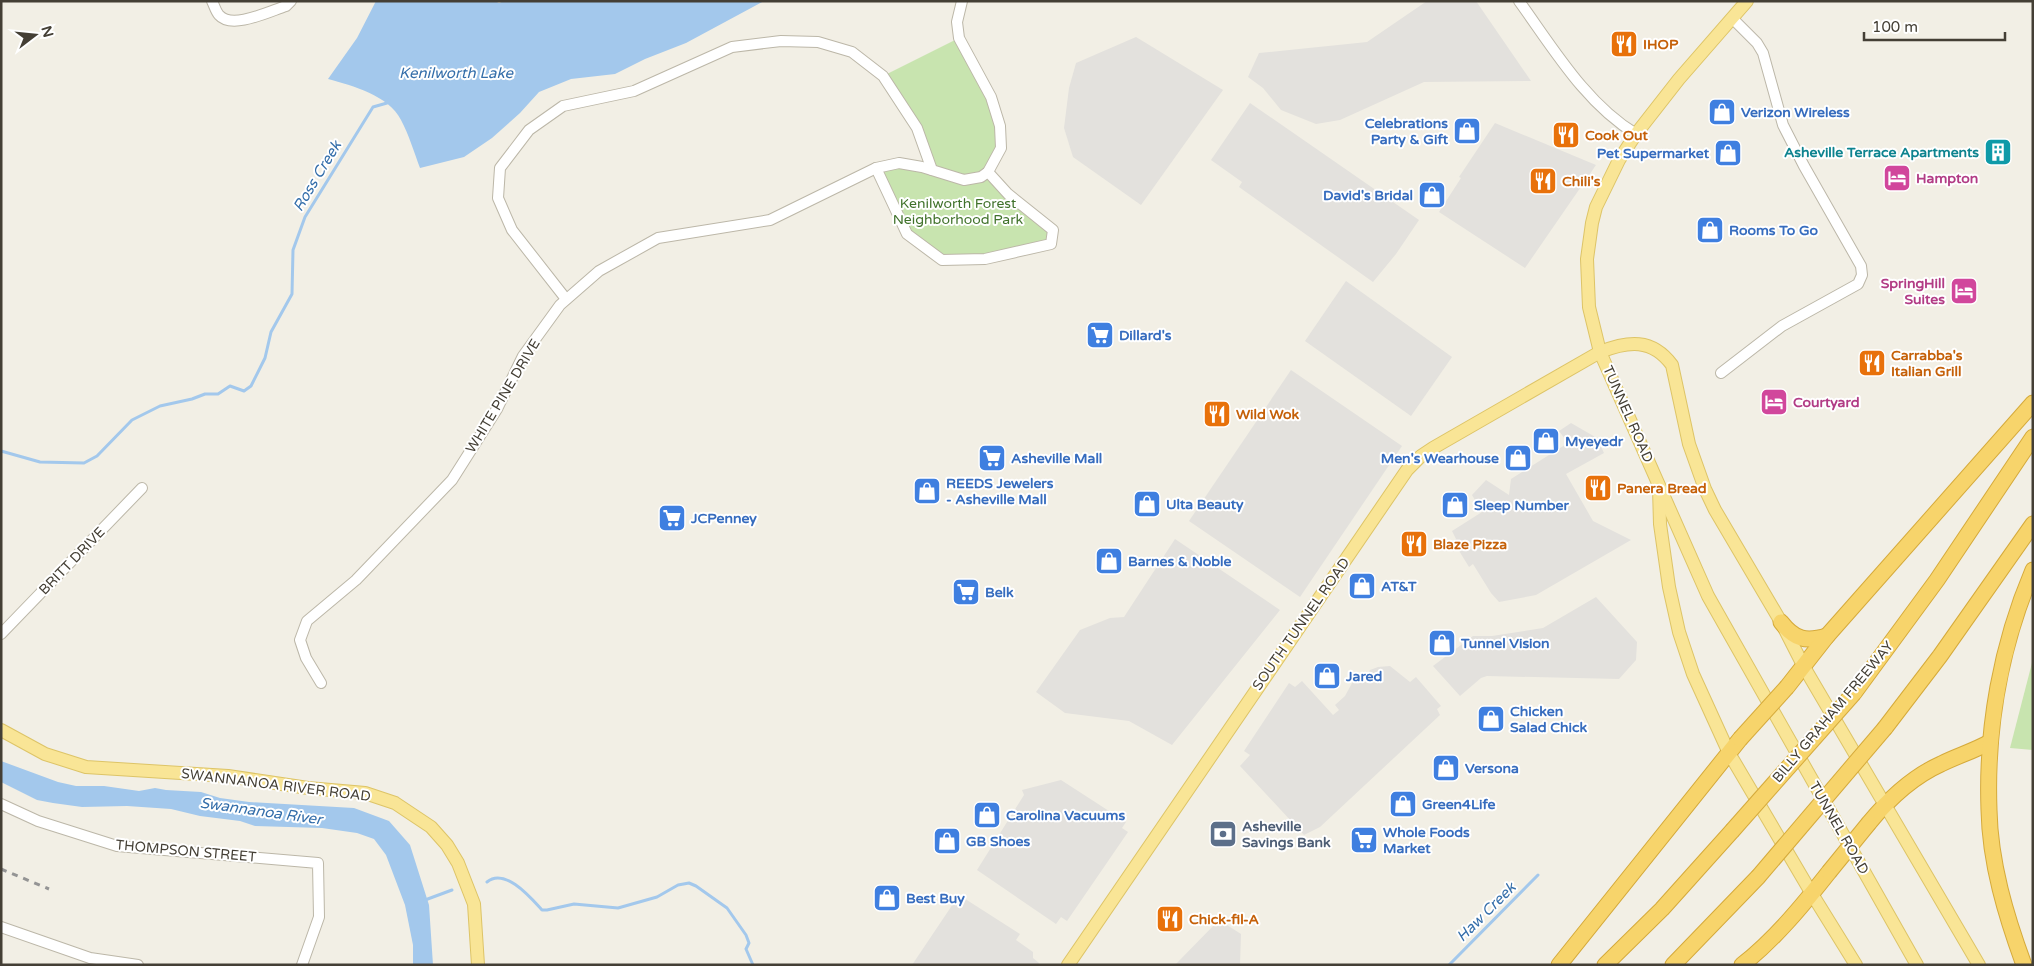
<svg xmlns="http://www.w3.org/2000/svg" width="2034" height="966" viewBox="0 0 2034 966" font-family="'Varela Round',sans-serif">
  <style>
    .green { fill: #c8e4af }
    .parking { fill: #e3e1dd }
    .water { fill: #a3c8ec }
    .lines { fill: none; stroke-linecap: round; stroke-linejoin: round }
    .stream { stroke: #a3c8ec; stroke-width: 3 }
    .minor-casing { stroke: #bcb7a8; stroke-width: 12 }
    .major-casing { stroke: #ddc467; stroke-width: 14 }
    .highway-casing { stroke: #d5aa3b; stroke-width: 17 }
    .minor { stroke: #fff; stroke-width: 10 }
    .major { stroke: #f9e596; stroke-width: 12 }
    .highway { stroke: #f7d46b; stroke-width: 15 }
    .rail { stroke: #949494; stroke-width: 3; stroke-dasharray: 6 6; stroke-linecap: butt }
    .highway-bridge-casing { stroke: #d5aa3b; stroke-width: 17; stroke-linecap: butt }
    .highway-bridge { stroke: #f7d46b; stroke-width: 15 }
    .labels { text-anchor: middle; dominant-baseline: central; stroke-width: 4; stroke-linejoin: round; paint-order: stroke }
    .food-label { font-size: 14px; font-weight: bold; fill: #c56008; stroke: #fff; text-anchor: start }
    .shop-label { font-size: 14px; font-weight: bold; fill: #366cbe; stroke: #fff; text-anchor: start }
    .culture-label { font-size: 14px; font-weight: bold; fill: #0d838f; stroke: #fff; text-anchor: end }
    .hotel-label { font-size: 14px; font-weight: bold; fill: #b23c85; stroke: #fff; text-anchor: start }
    .park-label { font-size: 14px; fill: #40722b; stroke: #fff }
    .street-label { font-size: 14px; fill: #443f35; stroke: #fff }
    .service-label { font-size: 14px; font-weight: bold; fill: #4e5e75; stroke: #fff; text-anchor: start }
    .water-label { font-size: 15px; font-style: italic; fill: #346eaa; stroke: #fff }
  </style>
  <rect width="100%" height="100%" fill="#f2efe5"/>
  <!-- green -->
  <g class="green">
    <path d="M959,38L991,97L1001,148L988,173L1053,230L1051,244L985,259L942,260L907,234L876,168L931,162L883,76Z"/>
    <path d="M2033,659V750L2010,748Z"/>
  </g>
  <!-- parking -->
  <g class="parking">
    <path d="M1427,1H1476L1531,81L1424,82L1340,120L1316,124L1281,110L1263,88L1248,77L1259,53L1367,42Z"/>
    <path d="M1136,37L1223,90L1141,205L1073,157L1064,128L1069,88L1076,63Z"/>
    <path d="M1250,103L1419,220L1396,254L1373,282L1239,187L1242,182L1211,160Z"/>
    <path d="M1495,123L1596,165L1525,268L1439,212L1461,178L1459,177Z"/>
    <path d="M1346,281L1452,357L1411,416L1305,341Z"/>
    <path d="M1291,370L1402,446L1300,597L1189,521Z"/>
    <path d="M1571,423L1597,438L1604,453L1566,474L1593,521L1631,540L1536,595L1499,602L1491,593L1473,564L1469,567L1453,541L1456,539L1452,531L1482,512L1472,495L1486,480L1509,495L1511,479L1568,443L1559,431Z"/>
    <path d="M1175,539L1280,610L1172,745L1129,721L1065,713L1036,692L1080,630L1110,618L1124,617Z"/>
    <path d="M1596,597L1637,642L1636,660L1619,679L1487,676L1481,678L1460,696L1433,666L1473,636H1492L1543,628Z"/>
    <path d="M1390,666L1410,682L1416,677L1441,706L1437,709L1440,715L1320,827L1304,835L1240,766L1250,755L1244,751L1289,683L1295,687L1302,681L1333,715L1339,710L1335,705L1345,696L1358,672L1365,677L1370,670L1378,667Z"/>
    <path d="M1061,780L1126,822L1122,828L1128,832L1067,921L1061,917L1056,924L977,870L1024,795L1022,790Z"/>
    <path d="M959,895L1020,934L1016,940L1033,952V958L1039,963L1038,965H912Z"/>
    <path d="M1219,920L1241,934L1240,965H1175Z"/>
  </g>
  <!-- water -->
  <g class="water">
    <path d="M376,1H495L499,3L504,1H764L686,43L645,59L615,74L571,79L539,92L520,113L492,138L464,157L420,168C414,152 409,135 401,120C388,95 353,86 328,79L357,38Z"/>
    <path d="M1,761L58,782L76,786H104L139,791L155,788L166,790L201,792L220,798L249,802L354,808L389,821L410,845L429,905L433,965H413V945L405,905L386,855L374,839L357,833L322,828L255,826L240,821L200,816L171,809L127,806L82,807L53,803L37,800L1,782Z"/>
  </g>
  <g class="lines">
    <!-- stream -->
    <g class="stream">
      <path d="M1,451L40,462L84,463L97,456L132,420L160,406L192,399L205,394H218L230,386L244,391L251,386L265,358L271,332L292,294L293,250L305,217L373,107L387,103L389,100"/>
      <path d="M487,882C505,867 531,898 542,910H547L574,904L618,908L657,897L678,885L689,883L696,886L727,908L746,935L749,943L746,949L753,965"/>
      <path d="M425,900L452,890"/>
      <path d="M1449,965L1538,875"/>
    </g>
    <!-- minor casing -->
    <g class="minor-casing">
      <g id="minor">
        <path d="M212,1C214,5 216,12 219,15C232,30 270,11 286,6L291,1"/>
        <path d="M1519,1C1553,48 1586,104 1636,134"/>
        <path d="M876,168L907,234L942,260L985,259L1051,244L1053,230L1008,194L988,172"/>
        <path d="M566,299L512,230L498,198L500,168L529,130L563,106L634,91L732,47L781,41L818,42L852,52L883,76L917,128L932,170"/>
        <path d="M1721,373L1782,326L1858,284L1862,275L1861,266L1804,166L1783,125L1763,53L1757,43L1732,18"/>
        <path d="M1,634L142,488"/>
        <path d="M321,683L306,658L300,640L307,621L356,580L452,480L497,409L523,356L560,305L599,271L658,238L770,220L876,168L899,163L922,167L964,180L981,177L988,172L1001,148L1000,126L991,97L959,38L957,22L962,1"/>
        <path d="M1,804L38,821L117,846L318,863L319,917L302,965"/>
        <path d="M1,927L90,958L138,965"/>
      </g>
    </g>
    <!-- major casing -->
    <g class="major-casing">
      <g id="major">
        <path d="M1747,1L1679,79L1636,134L1619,160L1596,207L1592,223L1587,259L1589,307L1600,352L1708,596L1917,965"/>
        <path d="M1659,489L1660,524L1669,587L1679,632L1693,674L1729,753L1812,894L1856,965"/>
        <path d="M1,730L45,754L86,767L228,776L308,788L365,793L395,803L431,827L447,845L458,863L474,904L478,965"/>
        <path d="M1068,965L1407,470L1421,456L1433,448L1600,352C1628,341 1652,338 1672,365L1689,444L1705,489L1715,510L1781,622L1804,667L1979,965"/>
      </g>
    </g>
    <!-- highway casing -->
    <g class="highway-casing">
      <g id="highway">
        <path d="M1781,622C1795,640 1806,642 1827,636"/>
        <path d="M1787,687L1827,636L2033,403"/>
        <path d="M1854,693L1937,580L2033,437"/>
        <path d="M1885,728L1940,656L2033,524"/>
        <path d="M1869,823C1888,800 1912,777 1941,764C1957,756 1974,751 1990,742"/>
        <path d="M1559,965L1740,739"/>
        <path d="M1605,965L1662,909L1732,831"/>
        <path d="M1673,965L1758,877"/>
        <path d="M1742,965C1775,939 1803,905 1829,872"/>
        <path d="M2024,965C2006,916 1990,863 1989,810C1986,728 2001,645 2033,570"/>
      </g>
    </g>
    <!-- minor -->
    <use href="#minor" class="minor"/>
    <!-- major -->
    <use href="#major" class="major"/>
    <!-- highway -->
    <use href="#highway" class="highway"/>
    <!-- rail -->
    <path class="rail" d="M1,869L49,889"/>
    <!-- highway-bridge casing -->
    <g class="highway-bridge-casing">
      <g id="highway-bridge">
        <path d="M1740,739L1787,687"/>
        <path d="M1732,831L1854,693"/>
        <path d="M1829,872L1869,823"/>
        <path d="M1758,877L1885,728"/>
      </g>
    </g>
    <!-- highway-bridge -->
    <use href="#highway-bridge" class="highway-bridge"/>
  </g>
  <!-- icons -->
  <defs>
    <g id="restaurant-square" transform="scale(1.4375)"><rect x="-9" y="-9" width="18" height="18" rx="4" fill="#e8710a" stroke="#fff"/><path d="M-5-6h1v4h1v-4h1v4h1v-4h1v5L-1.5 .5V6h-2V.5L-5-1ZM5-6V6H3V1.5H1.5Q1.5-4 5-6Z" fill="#fff"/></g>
    <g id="shop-square" transform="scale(1.4375)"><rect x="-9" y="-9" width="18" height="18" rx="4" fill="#3f7fe0" stroke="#fff"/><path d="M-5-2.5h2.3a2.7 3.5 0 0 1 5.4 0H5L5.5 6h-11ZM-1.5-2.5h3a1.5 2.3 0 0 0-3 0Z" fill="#fff"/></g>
    <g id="building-square" transform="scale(1.4375)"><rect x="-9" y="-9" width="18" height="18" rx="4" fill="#0f9aa8" stroke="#fff"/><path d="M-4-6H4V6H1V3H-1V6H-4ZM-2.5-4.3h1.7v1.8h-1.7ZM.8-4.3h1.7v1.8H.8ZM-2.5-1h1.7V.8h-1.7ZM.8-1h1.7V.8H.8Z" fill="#fff"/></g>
    <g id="hotel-square" transform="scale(1.4375)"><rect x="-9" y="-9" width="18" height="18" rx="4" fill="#d1479c" stroke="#fff"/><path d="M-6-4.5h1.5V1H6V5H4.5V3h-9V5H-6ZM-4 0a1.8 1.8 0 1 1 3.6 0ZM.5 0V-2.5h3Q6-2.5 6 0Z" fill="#fff"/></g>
    <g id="supermarket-square" transform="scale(1.4375)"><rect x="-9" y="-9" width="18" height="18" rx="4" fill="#3f7fe0" stroke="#fff"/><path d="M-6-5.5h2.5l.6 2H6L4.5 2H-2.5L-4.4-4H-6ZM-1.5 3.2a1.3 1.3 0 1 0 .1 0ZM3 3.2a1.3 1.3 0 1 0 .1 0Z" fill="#fff"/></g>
    <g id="bank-square" transform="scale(1.4375)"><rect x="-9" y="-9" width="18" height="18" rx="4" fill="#5c6f8a" stroke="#fff"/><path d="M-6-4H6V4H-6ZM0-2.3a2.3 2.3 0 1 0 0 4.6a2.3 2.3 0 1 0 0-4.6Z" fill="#fff"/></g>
  </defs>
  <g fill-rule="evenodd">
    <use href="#restaurant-square" x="1624" y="44"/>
    <use href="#shop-square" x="1722" y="112"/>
    <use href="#shop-square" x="1467" y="131"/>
    <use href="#restaurant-square" x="1566" y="135"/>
    <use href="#building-square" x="1998" y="152"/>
    <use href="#shop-square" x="1728" y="153"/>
    <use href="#hotel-square" x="1897" y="178"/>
    <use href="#restaurant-square" x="1543" y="181"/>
    <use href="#shop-square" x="1432" y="195"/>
    <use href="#shop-square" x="1710" y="230"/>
    <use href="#hotel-square" x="1964" y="291"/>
    <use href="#supermarket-square" x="1100" y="335"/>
    <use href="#restaurant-square" x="1872" y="363"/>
    <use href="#hotel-square" x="1774" y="402"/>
    <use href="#restaurant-square" x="1217" y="414"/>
    <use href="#shop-square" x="1546" y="441"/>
    <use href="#supermarket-square" x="992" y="458"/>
    <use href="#shop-square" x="1518" y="458"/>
    <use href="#restaurant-square" x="1598" y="488"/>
    <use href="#shop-square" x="927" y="491"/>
    <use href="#shop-square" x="1147" y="504"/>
    <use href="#shop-square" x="1455" y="505"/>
    <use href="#supermarket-square" x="672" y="518"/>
    <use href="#restaurant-square" x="1414" y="544"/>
    <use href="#shop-square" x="1109" y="561"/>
    <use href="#shop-square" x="1362" y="586"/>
    <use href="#supermarket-square" x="966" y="592"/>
    <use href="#shop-square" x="1442" y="643"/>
    <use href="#shop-square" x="1327" y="676"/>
    <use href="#shop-square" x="1491" y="719"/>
    <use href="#shop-square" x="1446" y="768"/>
    <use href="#shop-square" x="1403" y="804"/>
    <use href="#shop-square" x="987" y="815"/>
    <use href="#bank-square" x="1223" y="834"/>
    <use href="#supermarket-square" x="1364" y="840"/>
    <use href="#shop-square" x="947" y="841"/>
    <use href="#shop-square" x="887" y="898"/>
    <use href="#restaurant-square" x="1170" y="919"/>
  </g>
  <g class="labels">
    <!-- food labels -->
    <g class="food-label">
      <text x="1643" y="44">IHOP</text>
      <text x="1585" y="135">Cook Out</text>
      <text x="1562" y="181">Chili's</text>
      <text x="1891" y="355">Carrabba's<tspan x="1891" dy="16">Italian Grill</tspan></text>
      <text x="1236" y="414">Wild Wok</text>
      <text x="1617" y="488">Panera Bread</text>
      <text x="1433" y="544">Blaze Pizza</text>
      <text x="1189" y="919">Chick-fil-A</text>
    </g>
    <!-- shop labels -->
    <g class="shop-label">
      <text x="1741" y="112">Verizon Wireless</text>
      <text x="1448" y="123" text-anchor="end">Celebrations<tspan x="1448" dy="16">Party &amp; Gift</tspan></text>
      <text x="1709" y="153" text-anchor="end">Pet Supermarket</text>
      <text x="1413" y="195" text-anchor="end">David's Bridal</text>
      <text x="1729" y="230">Rooms To Go</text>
      <text x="1119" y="335">Dillard's</text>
      <text x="1565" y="441">Myeyedr</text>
      <text x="1011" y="458">Asheville Mall</text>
      <text x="1499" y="458" text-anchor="end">Men's Wearhouse</text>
      <text x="946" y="483">REEDS Jewelers<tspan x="946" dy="16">- Asheville Mall</tspan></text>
      <text x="1166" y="504">Ulta Beauty</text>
      <text x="1474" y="505">Sleep Number</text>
      <text x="691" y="518">JCPenney</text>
      <text x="1128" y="561">Barnes &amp; Noble</text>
      <text x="1381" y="586">AT&amp;T</text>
      <text x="985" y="592">Belk</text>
      <text x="1461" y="643">Tunnel Vision</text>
      <text x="1346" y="676">Jared</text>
      <text x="1510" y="711">Chicken<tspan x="1510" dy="16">Salad Chick</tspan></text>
      <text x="1465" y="768">Versona</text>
      <text x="1422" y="804">Green4Life</text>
      <text x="1006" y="815">Carolina Vacuums</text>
      <text x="1383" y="832">Whole Foods<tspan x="1383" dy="16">Market</tspan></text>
      <text x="966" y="841">GB Shoes</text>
      <text x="906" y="898">Best Buy</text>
    </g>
    <!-- culture labels -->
    <g class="culture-label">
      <text x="1979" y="152">Asheville Terrace Apartments</text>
    </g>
    <!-- hotel labels -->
    <g class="hotel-label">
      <text x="1916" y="178">Hampton</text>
      <text x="1945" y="283" text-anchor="end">SpringHill<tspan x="1945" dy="16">Suites</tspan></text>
      <text x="1793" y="402">Courtyard</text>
    </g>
    <!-- park labels -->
    <g class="park-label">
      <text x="958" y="203">Kenilworth Forest<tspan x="958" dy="16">Neighborhood Park</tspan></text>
    </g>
    <!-- street labels -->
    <g class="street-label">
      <text transform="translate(503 396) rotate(-59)">WHITE PINE DRIVE</text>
      <text transform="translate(1628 414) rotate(66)">TUNNEL ROAD</text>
      <text transform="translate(72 561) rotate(-46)">BRITT DRIVE</text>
      <text transform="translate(1301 624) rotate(-55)">SOUTH TUNNEL ROAD</text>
      <text transform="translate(1833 712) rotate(-50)">BILLY GRAHAM FREEWAY</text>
      <text transform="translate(276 785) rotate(7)">SWANNANOA RIVER ROAD</text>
      <text transform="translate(1839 828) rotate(60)">TUNNEL ROAD</text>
      <text transform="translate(186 851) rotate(5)">THOMPSON STREET</text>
    </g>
    <!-- service labels -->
    <g class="service-label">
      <text x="1242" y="826">Asheville<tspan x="1242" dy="16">Savings Bank</tspan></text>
    </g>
    <!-- water labels -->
    <g class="water-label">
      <text x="456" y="73">Kenilworth Lake</text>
      <text transform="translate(317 176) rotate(-59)">Ross Creek</text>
      <text transform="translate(261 811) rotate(8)">Swannanoa River</text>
      <text transform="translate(1486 912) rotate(-45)">Haw Creek</text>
    </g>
  </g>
  <!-- border -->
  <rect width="2034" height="966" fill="none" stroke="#443f35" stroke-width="5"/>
  <!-- north arrow -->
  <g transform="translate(35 35) rotate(74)" stroke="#ffffff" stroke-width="4" paint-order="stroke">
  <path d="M0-4L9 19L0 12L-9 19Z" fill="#443f35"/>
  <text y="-8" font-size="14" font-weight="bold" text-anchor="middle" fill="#443f35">N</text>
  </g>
  <!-- scale -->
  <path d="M1864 32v8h141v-8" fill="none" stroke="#443f35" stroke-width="2.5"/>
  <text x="1872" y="32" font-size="15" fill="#443f35" stroke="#ffffff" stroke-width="4" paint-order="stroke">100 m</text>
</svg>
